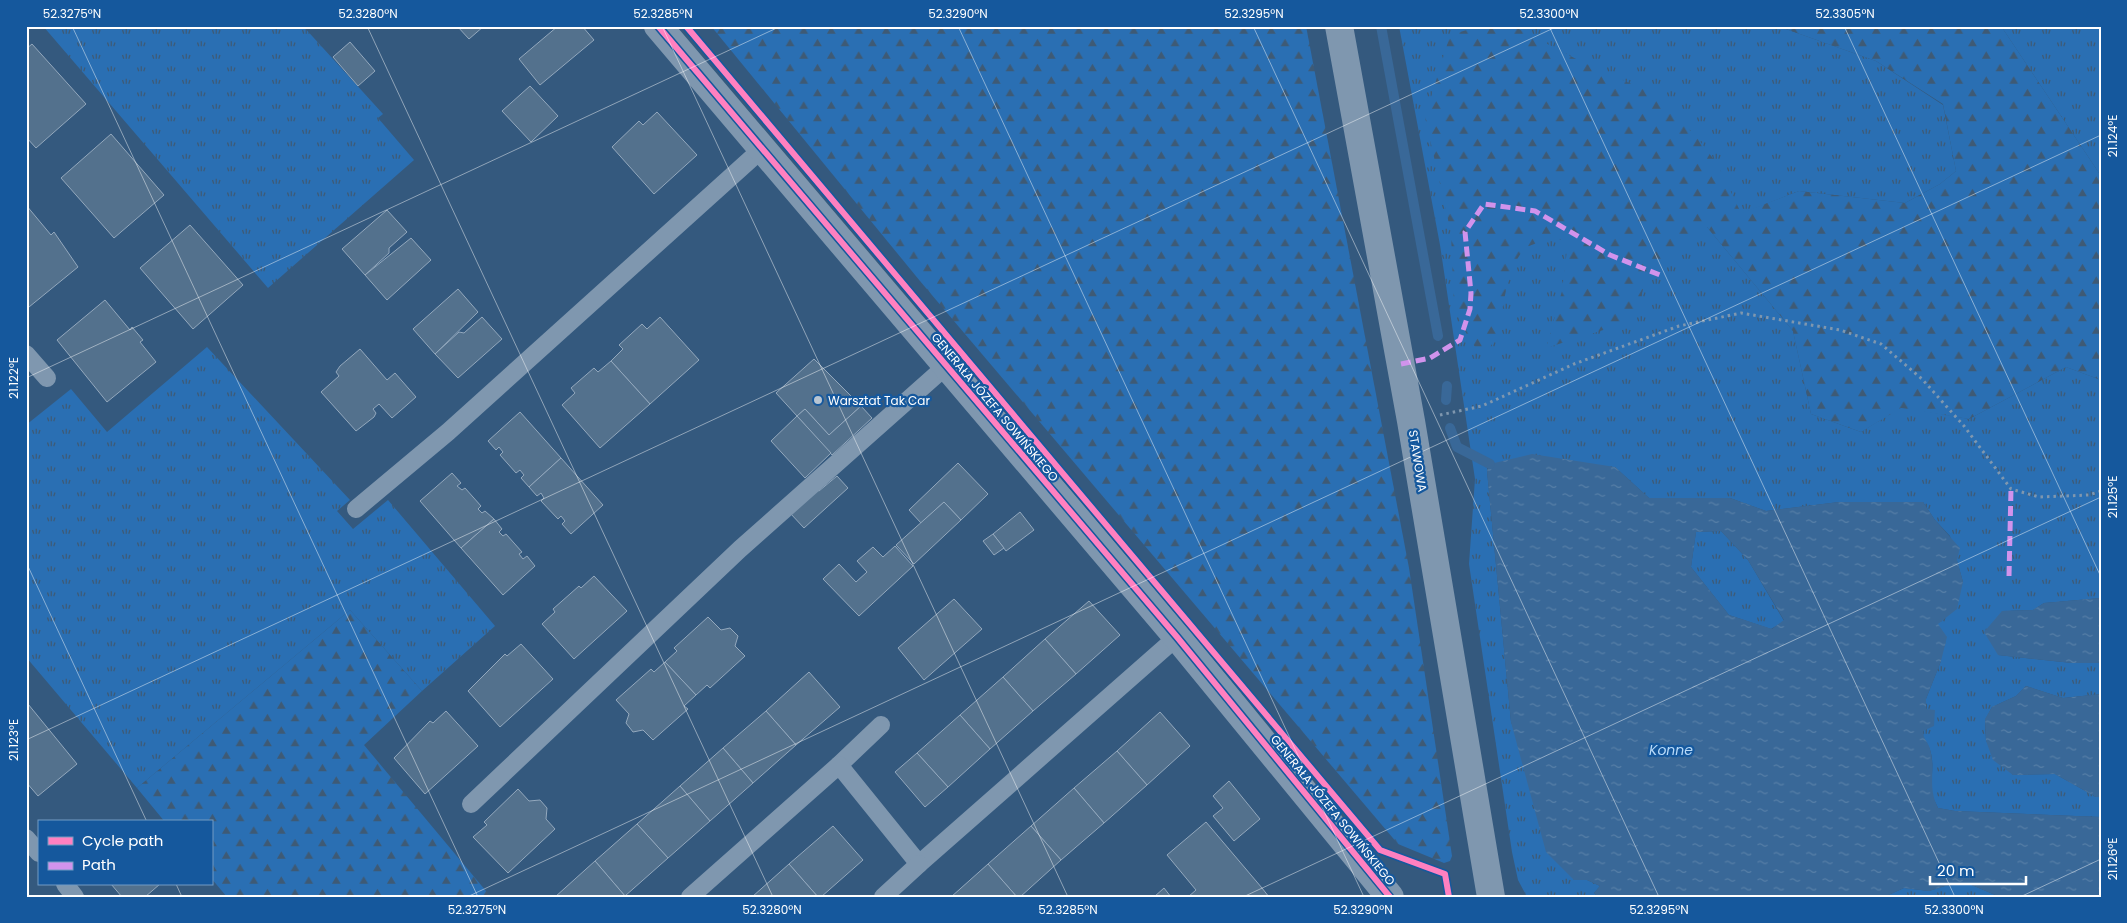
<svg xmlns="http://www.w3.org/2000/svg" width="2127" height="923" viewBox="0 0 2127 923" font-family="Poppins,sans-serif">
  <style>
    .grass { fill: url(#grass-tufts) }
    .forest { fill: url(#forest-firs) }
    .water { fill: url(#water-ripples); fill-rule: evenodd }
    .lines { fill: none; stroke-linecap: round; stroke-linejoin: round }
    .stream { stroke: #396898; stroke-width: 10 }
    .building { fill: #53718d; stroke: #93a8bd }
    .path { stroke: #7f97af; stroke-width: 3; stroke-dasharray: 2.5 4; stroke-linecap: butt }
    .service { stroke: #7f97af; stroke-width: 18 }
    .minor { stroke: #7f97af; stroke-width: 28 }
    .quiet { stroke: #d193ec; stroke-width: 5; stroke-dasharray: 10 5; stroke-linecap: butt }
    .cycleway-casing { stroke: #15589d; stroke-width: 9 }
    .cycleway { stroke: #ff80c0; stroke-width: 6 }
    .ticks { fill: none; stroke: #fff; stroke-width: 1; stroke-opacity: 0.45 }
    .poi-dot { fill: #b8c5d2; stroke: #15589d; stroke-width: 2 }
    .labels { text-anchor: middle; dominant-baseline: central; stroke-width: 4.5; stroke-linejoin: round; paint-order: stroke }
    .poi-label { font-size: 12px; fill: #fff; stroke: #15589d; text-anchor: start }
    .street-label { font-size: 12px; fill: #fff; stroke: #15589d }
    .water-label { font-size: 14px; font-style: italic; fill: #b8daf9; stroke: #15589d }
    .neatline { fill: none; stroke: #fff; stroke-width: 2 }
    .ticks-label { font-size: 12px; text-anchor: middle; fill: #fff }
  </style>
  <defs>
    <pattern id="grass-tufts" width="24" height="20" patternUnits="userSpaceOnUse" patternTransform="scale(1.25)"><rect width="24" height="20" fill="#2a6fb3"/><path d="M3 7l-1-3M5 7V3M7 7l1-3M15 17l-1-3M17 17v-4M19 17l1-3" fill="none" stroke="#3e5a75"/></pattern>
    <pattern id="forest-firs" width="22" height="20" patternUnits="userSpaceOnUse" patternTransform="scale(1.25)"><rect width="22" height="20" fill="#2a6fb3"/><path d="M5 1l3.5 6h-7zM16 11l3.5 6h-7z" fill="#3e5a75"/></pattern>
    <pattern id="water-ripples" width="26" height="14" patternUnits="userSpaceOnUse" patternTransform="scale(1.25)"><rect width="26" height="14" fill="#396898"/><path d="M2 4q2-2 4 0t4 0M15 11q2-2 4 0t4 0" fill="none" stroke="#577fa7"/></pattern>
  </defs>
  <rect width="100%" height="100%" fill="#34597e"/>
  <!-- grass -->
  <g class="grass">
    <path d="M43,26H303L383,114L378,118L414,160L268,288Z"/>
    <path d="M1399,26H1777L1876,61L1943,105L1956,171L1940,184L1905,203L1799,191L1707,227L1793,331L1811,414L1861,432L1901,407L1969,419L2066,367L2101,380V598L2044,603L2033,610L2002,611L1998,655L2072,663H2101V694L2063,698L2026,686L2016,696L1992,707L1985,720L1986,741L2013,775L2055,774L2096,797H2101V817L1955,811L1938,808C1936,803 1932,797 1932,793C1930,771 1938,757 1923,737L1926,699L1941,661L1937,624L1963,582L1950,536L1935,520L1923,502H1839L1766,511L1730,498H1649L1615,467L1487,471L1511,722L1574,880H1587L1600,886L1594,893L1598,897H1527L1518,880L1512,852L1469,564L1475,479L1440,245Z"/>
    <path d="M2001,26H2101V176Z"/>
    <path d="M207,347L350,500L337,511L353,529L388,500L495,626L422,691L350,610L137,788L26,657V425L71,389L107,432Z"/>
    <path d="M1721,531L1748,560L1784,621L1771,629L1729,615L1691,567L1696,532Z"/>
    <path d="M1967,883L2000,897H1884L1904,888L1929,891L1945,886Z"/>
  </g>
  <!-- forest -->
  <g class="forest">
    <path d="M711,26H1306L1409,568L1452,856L1450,861L1444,863L1398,844L920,281Z"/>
    <path d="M1480,26H1513L1580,61L1647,91L1696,136L1718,165L1741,213L1799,191L1905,203L1940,184L1956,171L1943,104L1876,61L1777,26H2001L2101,176V380L2066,367L1969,419L1901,408L1861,432L1811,414L1793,331L1707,227L1660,262L1646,278L1635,320L1546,348L1562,291L1568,242L1552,237L1524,248L1510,271L1496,339L1482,357L1468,337L1454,307L1451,233L1425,117L1450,35Z"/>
    <path d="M350,610L422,691L364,745L491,897H227L211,878V822H165L137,788Z"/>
  </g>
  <!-- water -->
  <g class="water">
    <path d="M1532,454L1615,467L1649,498H1730L1766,511L1839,502H1923L1935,520L1960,548L1957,560L1963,582L1957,609L1938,624L1947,637L1941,661L1926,699V709L1935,710L1934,726L1923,731C1923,739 1928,742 1930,749C1936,772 1927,786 1938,808L1955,811L2101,817V897H2000L1967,883L1945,886L1929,891L1904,888L1884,897H1598L1594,893L1600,886L1587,880H1574L1546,852L1511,722L1487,471L1490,464ZM1721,531L1748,560L1784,620L1772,629L1729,615L1691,567L1696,532Z"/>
    <path d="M2101,598V663H2072L1998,655L1984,632L2002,611L2033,610L2044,603Z"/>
    <path d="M2026,686L2063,698L2101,694V797H2096L2055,774L2013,775L1993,760L1986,741L1985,719L1992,707L2016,696Z"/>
  </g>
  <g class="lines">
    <!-- stream -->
    <g class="stream">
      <path d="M1381,26L1438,336"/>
      <path d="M1446,400L1447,386"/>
      <path d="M1450,428L1457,447L1490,464"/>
    </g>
  </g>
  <!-- building -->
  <g class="building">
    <path d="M457,26H484L469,39Z"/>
    <path d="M558,26H582L594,40L540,85L519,59Z"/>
    <path d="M350,42L375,71L358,86L333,57Z"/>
    <path d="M32,44L86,104L36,148L26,137V49Z"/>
    <path d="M530,86L558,116L531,142L502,111Z"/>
    <path d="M657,112L697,155L654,194L612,147L639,121L643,125Z"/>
    <path d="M111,134L164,195L114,238L61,178Z"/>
    <path d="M26,205L51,235L54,232L78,267L29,307L26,304Z"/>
    <path d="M387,210L407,232L389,248V253L365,275L342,249Z"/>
    <path d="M190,225L243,285L193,329L140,268Z"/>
    <path d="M411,238L431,260L387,300L365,275Z"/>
    <path d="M458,289L478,312L435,354L413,329Z"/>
    <path d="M105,300L130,330L132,327L143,340L140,342L156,362L107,402L57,340Z"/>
    <path d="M482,317L502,339L458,378L435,354L459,332L464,333Z"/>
    <path d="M660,317L699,360L650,404L611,361L623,349L619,345L642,324L647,329Z"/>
    <path d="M360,349L387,380L395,373L416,397L392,418L379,404L373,409L376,413L374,417L356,431L321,392L339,376L336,372L340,366Z"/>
    <path d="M814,359L861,406L829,435L805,409L797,416L776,393Z"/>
    <path d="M611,361L650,404L600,448L562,405L575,393L571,388L594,368L598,372Z"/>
    <path d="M861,406L872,418L832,455L797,416L805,409L829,435Z"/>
    <path d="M520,412L561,458L529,487L521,478L524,475L520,470L516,473L500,455L503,452L499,447L496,450L488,441Z"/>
    <path d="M797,416L831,453L805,478L771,441Z"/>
    <path d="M561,458L603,505L571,534L562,524L565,521L561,516L558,519L541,501L544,498L541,493L537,496L529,487Z"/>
    <path d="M958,463L988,494L961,520L944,502L921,523L909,510Z"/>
    <path d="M452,473L461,483L457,486L462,490L465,488L481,506L478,509L482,513L485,511L494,519L461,548L420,501Z"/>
    <path d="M837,476L848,488L804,528L790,513L816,489L819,491Z"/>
    <path d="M944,502L961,520L914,564L896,545Z"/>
    <path d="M1020,512L1034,530L1006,551L993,534Z"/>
    <path d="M494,519L502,529L499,532L503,536L506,534L522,552L519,554L523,559L527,556L535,566L503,595L461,548Z"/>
    <path d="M993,534L1004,548L994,555L983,541Z"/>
    <path d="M895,546L913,566L859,616L823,579L839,564L856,582L867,572L857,561L873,547L883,557Z"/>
    <path d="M594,576L627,611L574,659L542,624L555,612L553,609L579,586L581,588Z"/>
    <path d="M954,599L982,629L924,680L898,648Z"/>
    <path d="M1089,601L1120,635L1076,674L1045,639Z"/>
    <path d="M708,617L721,630L730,628L738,636L735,646L745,656L710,688L707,685L696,695L665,662L677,651L674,648Z"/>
    <path d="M1045,639L1076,674L1033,711L1003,677Z"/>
    <path d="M521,644L553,679L500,727L468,691L505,654L507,656Z"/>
    <path d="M665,662L696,695L684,706L688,709L653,740L643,730L633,732L626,723L629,714L616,700L651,669L654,672Z"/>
    <path d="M809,672L840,707L796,745L766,711Z"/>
    <path d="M1003,677L1033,711L990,749L960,715Z"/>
    <path d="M28,704L77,764L38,796L26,782V706Z"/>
    <path d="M446,711L478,746L425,794L394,758L430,721L433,723Z"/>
    <path d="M766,711L796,745L753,783L723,748Z"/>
    <path d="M1160,712L1190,746L1147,785L1117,751Z"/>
    <path d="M960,715L990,749L948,787L917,753Z"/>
    <path d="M723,748L753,783L710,821L680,786Z"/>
    <path d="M1117,751L1147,785L1104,823L1074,788Z"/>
    <path d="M917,753L948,787L925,807L895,772Z"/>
    <path d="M1229,781L1260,819L1234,841L1213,816L1223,808L1213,796Z"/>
    <path d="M680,786L710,821L668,858L637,824Z"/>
    <path d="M1074,788L1104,823L1061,860L1031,826Z"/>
    <path d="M518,789L529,801L540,800L547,808L546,819L555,829L508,873L473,837L487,825L484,822Z"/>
    <path d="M1206,822L1262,888L1269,897H1188L1196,890L1167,855Z"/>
    <path d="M637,824L668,858L625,896L595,861Z"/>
    <path d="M833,826L863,860L821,897H818L789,864Z"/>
    <path d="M1031,826L1061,860L1020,897H1017L988,864Z"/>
    <path d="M595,861L625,896L555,897Z"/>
    <path d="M789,864L818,897H752Z"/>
    <path d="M988,864L1017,897H951Z"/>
    <path d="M111,884H160L145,897H122Z"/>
    <path d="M1164,888L1171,897H1154Z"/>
  </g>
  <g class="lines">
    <!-- path -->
    <path class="path" d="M1440,415L1482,406L1574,364L1679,326L1741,313L1840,330L1881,344L1922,379L1964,426L2011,489L2039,497L2089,495L2101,491"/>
    <!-- service -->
    <g class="service">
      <path d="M26,354L47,378"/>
      <path d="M356,509L448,432L763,148"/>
      <path d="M839,765L881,725"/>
      <path d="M471,804L740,549L945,367"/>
      <path d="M26,838L39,853"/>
      <path d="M65,884L75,897"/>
      <path d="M690,897L839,765L919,864L1177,637"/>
      <path d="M883,897L919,864"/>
    </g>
    <!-- minor -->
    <g class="minor">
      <path d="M658,26L1177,637L1390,897"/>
      <path d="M1339,26L1411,421L1491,897"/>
    </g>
    <!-- quiet -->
    <g class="quiet">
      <path d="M1401,364L1430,358L1460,340L1470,309L1471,293L1465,232L1484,204L1535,211L1610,255L1660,275"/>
      <path d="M2009,576L2011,489"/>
    </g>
    <!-- cycleway casing -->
    <g class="cycleway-casing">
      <g id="cycleway">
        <path d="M658,26L1177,637L1390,897"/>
        <path d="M686,26L1380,850L1445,874L1449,897"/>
      </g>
    </g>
    <!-- cycleway -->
    <use href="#cycleway" class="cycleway"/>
  </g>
  <!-- ticks -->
  <path class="ticks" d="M72,26L478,897M367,26L773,897M662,26L1068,897M958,26L1364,897M1253,26L1659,897M1549,26L1955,897M1844,26L2101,577M26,378L781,26M26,562L147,822M26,740L1558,26M176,884L182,897M467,897L2101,135M1243,897L2101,497M2020,897L2101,859"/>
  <!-- markers -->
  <circle class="poi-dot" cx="818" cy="400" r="5"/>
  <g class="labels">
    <!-- poi labels -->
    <g class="poi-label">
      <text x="828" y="400">Warsztat Tak Car</text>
    </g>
    <!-- street labels -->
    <g class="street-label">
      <text transform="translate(995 407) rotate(50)">GENERAŁA JÓZEFA SOWIŃSKIEGO</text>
      <text transform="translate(1418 461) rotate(81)">STAWOWA</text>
      <text transform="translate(1333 810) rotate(51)">GENERAŁA JÓZEFA SOWIŃSKIEGO</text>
    </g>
    <!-- water labels -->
    <g class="water-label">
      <text x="1671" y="750">Konne</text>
    </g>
  </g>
  <!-- border -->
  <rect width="2127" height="923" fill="none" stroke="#15589d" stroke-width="55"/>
  <!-- legend -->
  <rect x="38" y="820" width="175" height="65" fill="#15589d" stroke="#739bc4"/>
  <rect x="48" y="837" width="25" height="8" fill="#ff80c0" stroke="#739bc4"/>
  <text x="82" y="846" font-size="15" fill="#ffffff">Cycle path</text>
  <rect x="48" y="862" width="25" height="8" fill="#d193ec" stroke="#739bc4"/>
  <text x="82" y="870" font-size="15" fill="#ffffff">Path</text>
  <!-- scale -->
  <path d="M1930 876v8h96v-8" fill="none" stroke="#ffffff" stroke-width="2.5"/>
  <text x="1937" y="876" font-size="15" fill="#ffffff" stroke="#15589d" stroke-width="4" paint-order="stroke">20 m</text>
  <rect x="28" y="28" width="2072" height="868" class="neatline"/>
  <g class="ticks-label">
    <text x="72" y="18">52.3275°N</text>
    <text x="368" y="18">52.3280°N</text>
    <text x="663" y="18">52.3285°N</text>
    <text x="958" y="18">52.3290°N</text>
    <text x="1254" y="18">52.3295°N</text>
    <text x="1549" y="18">52.3300°N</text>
    <text x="1845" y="18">52.3305°N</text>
    <text transform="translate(2113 136) rotate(-90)" y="4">21.124°E</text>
    <text transform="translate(14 378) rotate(-90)" y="4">21.122°E</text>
    <text transform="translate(2113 497) rotate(-90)" y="4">21.125°E</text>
    <text transform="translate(14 740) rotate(-90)" y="4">21.123°E</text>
    <text transform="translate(2113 859) rotate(-90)" y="4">21.126°E</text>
    <text x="477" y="914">52.3275°N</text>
    <text x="772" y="914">52.3280°N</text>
    <text x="1068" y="914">52.3285°N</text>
    <text x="1363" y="914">52.3290°N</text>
    <text x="1659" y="914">52.3295°N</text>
    <text x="1954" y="914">52.3300°N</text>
  </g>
</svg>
